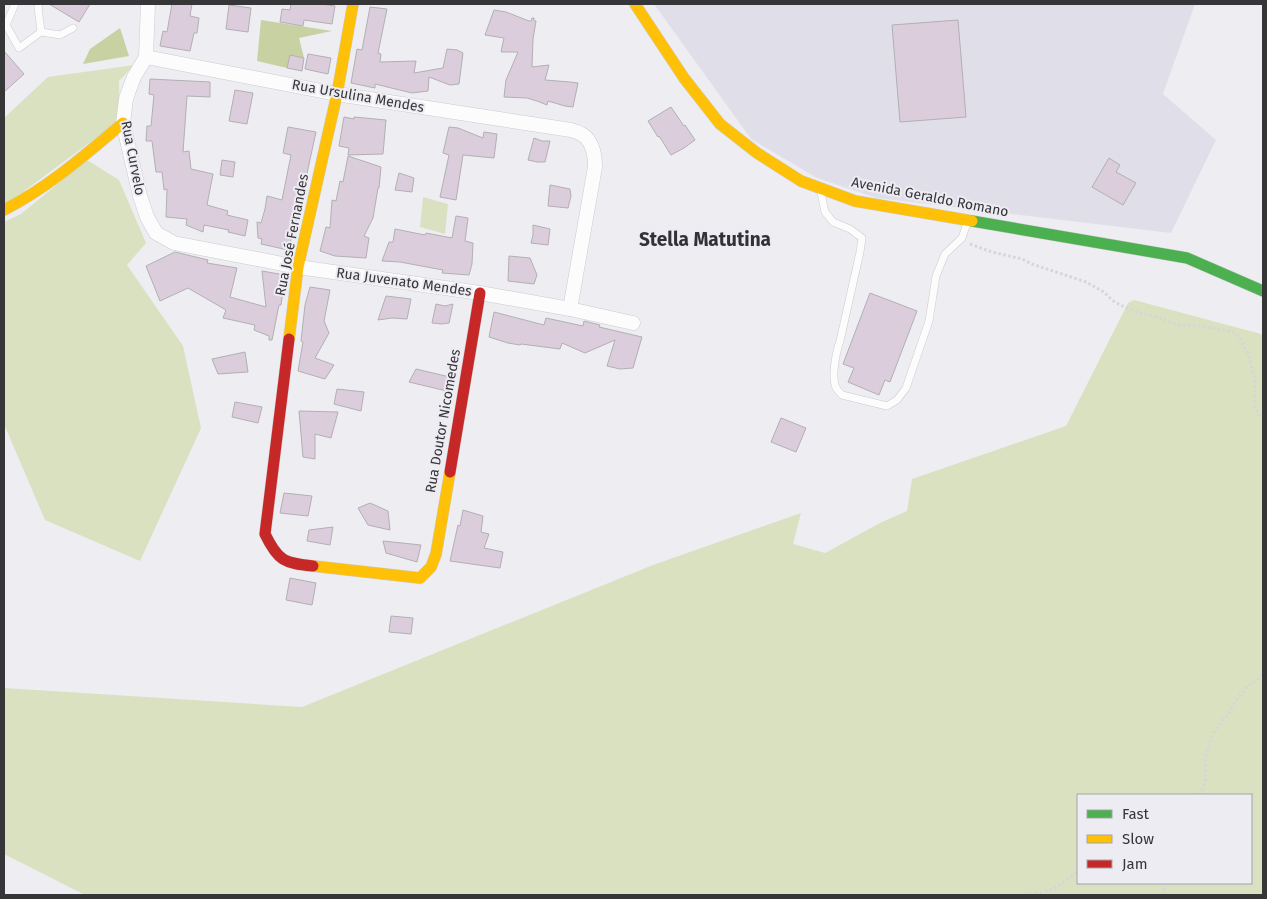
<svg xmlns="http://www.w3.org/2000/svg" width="1267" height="899" viewBox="0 0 1267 899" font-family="'Fira Sans',sans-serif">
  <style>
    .built { fill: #e0dfe9 }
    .green { fill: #dae1c0; fill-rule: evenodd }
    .forest { fill: #c7d1a1 }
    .building { fill: #dccddc; stroke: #b1b0b3 }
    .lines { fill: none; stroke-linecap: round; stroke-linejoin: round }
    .lane-casing { stroke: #cbcbce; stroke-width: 8 }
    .street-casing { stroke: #cbcbce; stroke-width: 15 }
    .fast-casing { stroke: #cbcbce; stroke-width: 12 }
    .slow-casing { stroke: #cbcbce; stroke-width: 12 }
    .jam-casing { stroke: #cbcbce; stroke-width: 12 }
    .path { stroke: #d6d6d7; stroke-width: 3; stroke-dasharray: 2.5 2.5; stroke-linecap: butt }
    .lane { stroke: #fcfcfd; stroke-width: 7 }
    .street { stroke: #fcfcfd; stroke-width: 14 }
    .fast { stroke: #4caf50; stroke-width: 11 }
    .slow { stroke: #ffc107; stroke-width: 11 }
    .jam { stroke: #c62828; stroke-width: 11 }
    .labels { text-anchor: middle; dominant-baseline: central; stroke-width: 4; stroke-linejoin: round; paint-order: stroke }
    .street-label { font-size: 14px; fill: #363538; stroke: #edecf3 }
    .district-label { font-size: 19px; font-weight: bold; fill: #313136; stroke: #edecf3 }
  </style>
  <rect width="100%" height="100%" fill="#eeedf2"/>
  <!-- built -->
  <path class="built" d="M654,4H1195L1163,94L1216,140L1171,233L877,198L817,178L751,139Z"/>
  <!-- green -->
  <g class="green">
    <path d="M134,65L119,81L120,120L4,206V118L48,77Z"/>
    <path d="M87,160L119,180L146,243L127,265L183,346L201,428L140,561L45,520L4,424V222L21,214Z"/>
    <path d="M423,197L448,204L445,234L420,227Z"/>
    <path d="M1134,300L1261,334L1263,336V895H85L4,854V688L302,707L653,565L801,513L793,544L825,553L880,523L907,511L912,479L1066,426L1128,303ZM1078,795H1251V883H1078Z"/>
  </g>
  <!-- forest -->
  <g class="forest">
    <path d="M261,20L332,31L299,38L304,58L290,55L287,68L257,61Z"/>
    <path d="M120,28L129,56L83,64L90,49Z"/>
  </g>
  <!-- building -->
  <g class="building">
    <path d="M49,4H90L79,22Z"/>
    <path d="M172,4H192L190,16L199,18L197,33H194L190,51L160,46L163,31L167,32Z"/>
    <path d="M291,4H321L335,6L332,24L304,20L303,26L280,22L282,9L290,10Z"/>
    <path d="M229,5L251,8L248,32L226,29Z"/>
    <path d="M370,7L387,9L378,53L381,54L380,62L416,61L414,73L443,68L447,49L457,50L463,53L459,84L450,85L429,77L428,91L412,93L375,84V88L351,83L357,49L362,50Z"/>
    <path d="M494,10L506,12L529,21H531L532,18H534V21H536L533,39L532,67L549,65L545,80L570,82L578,83L573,107L565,106L548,101L547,105L537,101L527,98L504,97L506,80L518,52H501L504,38L485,35Z"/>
    <path d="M958,20L966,117L900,122L892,25Z"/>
    <path d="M4,51L24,74L4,92Z"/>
    <path d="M308,54L331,58L328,74L305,69Z"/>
    <path d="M290,55L304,58L302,71L287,68Z"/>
    <path d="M150,79L210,82V97L187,96L183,152L189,151L191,169L213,174L207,205L228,211L227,215L248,220L245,236L228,232L229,230L204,225L203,232L186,225L187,219L166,217L167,189L164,190L162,172H156L152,141H146L147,126H151L154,95L149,94Z"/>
    <path d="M235,90L253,93L247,124L229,121Z"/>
    <path d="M671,107L684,126L685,125L695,140L684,148L671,155L659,136L658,137L648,121Z"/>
    <path d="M344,117L354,119V117L386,120L383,154L348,155L349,148L339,146Z"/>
    <path d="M288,127L316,132L297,219L288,250L261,244L262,239L258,238L257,222L261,223L265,209L267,196L282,200L291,155L283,153Z"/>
    <path d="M449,127L458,128L483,138L484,132L497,134L494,158L463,155L456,200L440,197L449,155L443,153Z"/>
    <path d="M534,138L542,141H550L545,162H537L528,160Z"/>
    <path d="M348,156L381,167L379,188H378L373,218L364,236L369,238L366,258L335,256L320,251L326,227L330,228L332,200L336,201L340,181L343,182Z"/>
    <path d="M1109,158L1120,165L1116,172L1136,183L1123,205L1092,187Z"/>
    <path d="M222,160L235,162L233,177L220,175Z"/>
    <path d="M399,173L414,178L412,192L395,190Z"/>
    <path d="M550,185L570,189L571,196L568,208L548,206Z"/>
    <path d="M456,216L468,218L465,241L473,243L472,264L469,275L442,273L443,270L400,262L382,261L389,242H393L395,229L425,235L426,233L452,238Z"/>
    <path d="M533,225L550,229L548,245L531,243L533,235Z"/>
    <path d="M175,252L208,260L207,263L237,268L230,297L266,307L262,271L285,275L281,305H279L272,340H269V336L254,330L255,325L223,318L226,310L188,288L160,301L146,266Z"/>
    <path d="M509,256L530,258L537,275L534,284L508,281Z"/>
    <path d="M310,287L330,290L324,321L329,333L315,358L334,365L325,379L298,371L303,342L301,341L305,305Z"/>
    <path d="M870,293L917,311L890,382L885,380L879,395L848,382L854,368L843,364Z"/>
    <path d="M386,296L411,299L407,319L392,318L378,320Z"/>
    <path d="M436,304L445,306L453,304L449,323L442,324L432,323Z"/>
    <path d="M494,312L544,325L546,318L583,326L584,321L600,325L599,327L642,337L633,368L620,369L607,366L615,340L585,353L562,343L560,349L521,344L520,345L508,343L489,337Z"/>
    <path d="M245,352L248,372L218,374L212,359Z"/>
    <path d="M416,369L454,378L451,392L409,382Z"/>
    <path d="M337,389L364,392L361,411L334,404Z"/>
    <path d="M235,402L262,407L258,423L232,417Z"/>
    <path d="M299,411L338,412L331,438L315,434V459L303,457Z"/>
    <path d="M781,418L806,428L796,452L771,442Z"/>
    <path d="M284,493L312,496L308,516L280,513Z"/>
    <path d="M370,503L388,511L390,530L368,525L358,508Z"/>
    <path d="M463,510L483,516L481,532L489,534L484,548L503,552L500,568L450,561L458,525L460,526Z"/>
    <path d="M333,527L330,545L307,541L309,530Z"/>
    <path d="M383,541L421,545L417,562L386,553Z"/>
    <path d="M290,578L316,583L312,605L286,600Z"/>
    <path d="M391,616L413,618L411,634L389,632Z"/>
  </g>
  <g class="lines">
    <!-- lane casing -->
    <g class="lane-casing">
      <g id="lane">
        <path d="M15,4L6,25L19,48L41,32L60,35L73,28"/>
        <path d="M39,4L38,7L41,32"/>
        <path d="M821,193L825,212L833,222L850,229L862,238L860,252L840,341C836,352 832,374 835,385C836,389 840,393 842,395L887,406L897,400L906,388L929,321L936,276L945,254L962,238L967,223"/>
      </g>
    </g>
    <!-- street casing -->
    <g class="street-casing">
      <g id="street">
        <path d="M148,4L146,57L134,77L129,90L126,99L123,123L140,196L147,217L156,233L174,243L298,267L480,293L570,309L633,323"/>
        <path d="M146,57L337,94L571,130C575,131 580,133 583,135C593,142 595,156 595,167L570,309"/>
      </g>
    </g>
    <!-- fast casing -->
    <g class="fast-casing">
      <path id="fast" d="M972,221L1187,258L1263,291"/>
    </g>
    <!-- slow casing -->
    <g class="slow-casing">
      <g id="slow">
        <path d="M635,4L684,78L720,124L757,153L801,181L855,201L972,221"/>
        <path d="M4,210C49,187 85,155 123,123"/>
        <path d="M289,339L298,267L337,94L353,4"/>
        <path d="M313,566L420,578L431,567L436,554L450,472"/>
      </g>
    </g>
    <!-- jam casing -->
    <g class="jam-casing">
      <g id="jam">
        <path d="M289,339L265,534C278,561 284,563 313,566"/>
        <path d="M450,472L480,293"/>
      </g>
    </g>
    <!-- path -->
    <g class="path">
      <path d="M970,244L992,252L1022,259L1032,264L1086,282L1104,292L1112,300L1120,305L1144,314L1157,317L1177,325L1201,326L1233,332L1240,338L1249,356L1255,381L1254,404L1258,413L1263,419"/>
      <path d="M1199,795L1203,789L1206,779L1205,759L1213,734L1220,723L1228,715L1233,705L1246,688L1257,680L1263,672"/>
      <path d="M1163,883L1164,895"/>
      <path d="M1025,895C1031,893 1036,893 1042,892C1058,889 1066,880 1078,871"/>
    </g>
    <!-- lane -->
    <use href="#lane" class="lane"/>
    <!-- street -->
    <use href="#street" class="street"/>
    <!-- fast -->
    <use href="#fast" class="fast"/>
    <!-- slow -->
    <use href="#slow" class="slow"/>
    <!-- jam -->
    <use href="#jam" class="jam"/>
  </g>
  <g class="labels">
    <!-- street labels -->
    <g class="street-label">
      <text transform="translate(358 96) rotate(10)">Rua Ursulina Mendes</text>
      <text transform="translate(133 158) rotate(79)">Rua Curvelo</text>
      <text transform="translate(930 197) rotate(11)">Avenida Geraldo Romano</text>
      <text transform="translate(292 235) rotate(-79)">Rua José Fernandes</text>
      <text transform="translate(404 282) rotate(8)">Rua Juvenato Mendes</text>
      <text transform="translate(443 421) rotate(-80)">Rua Doutor Nicomedes</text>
    </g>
    <!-- district labels -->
    <g class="district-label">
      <text x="705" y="239">Stella Matutina</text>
    </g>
  </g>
  <!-- border -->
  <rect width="1267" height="899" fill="none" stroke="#363538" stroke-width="10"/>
  <!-- legend -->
  <rect x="1077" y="794" width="175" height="90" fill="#edecf3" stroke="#a4a3a8"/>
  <rect x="1087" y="810" width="25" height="8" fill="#4caf50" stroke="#a4a3a8"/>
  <text x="1122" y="819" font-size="15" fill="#363538">Fast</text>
  <rect x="1087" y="835" width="25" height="8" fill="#ffc107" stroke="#a4a3a8"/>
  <text x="1122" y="844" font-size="15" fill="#363538">Slow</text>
  <rect x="1087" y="860" width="25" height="8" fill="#c62828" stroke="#a4a3a8"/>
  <text x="1122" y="869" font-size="15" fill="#363538">Jam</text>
</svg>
